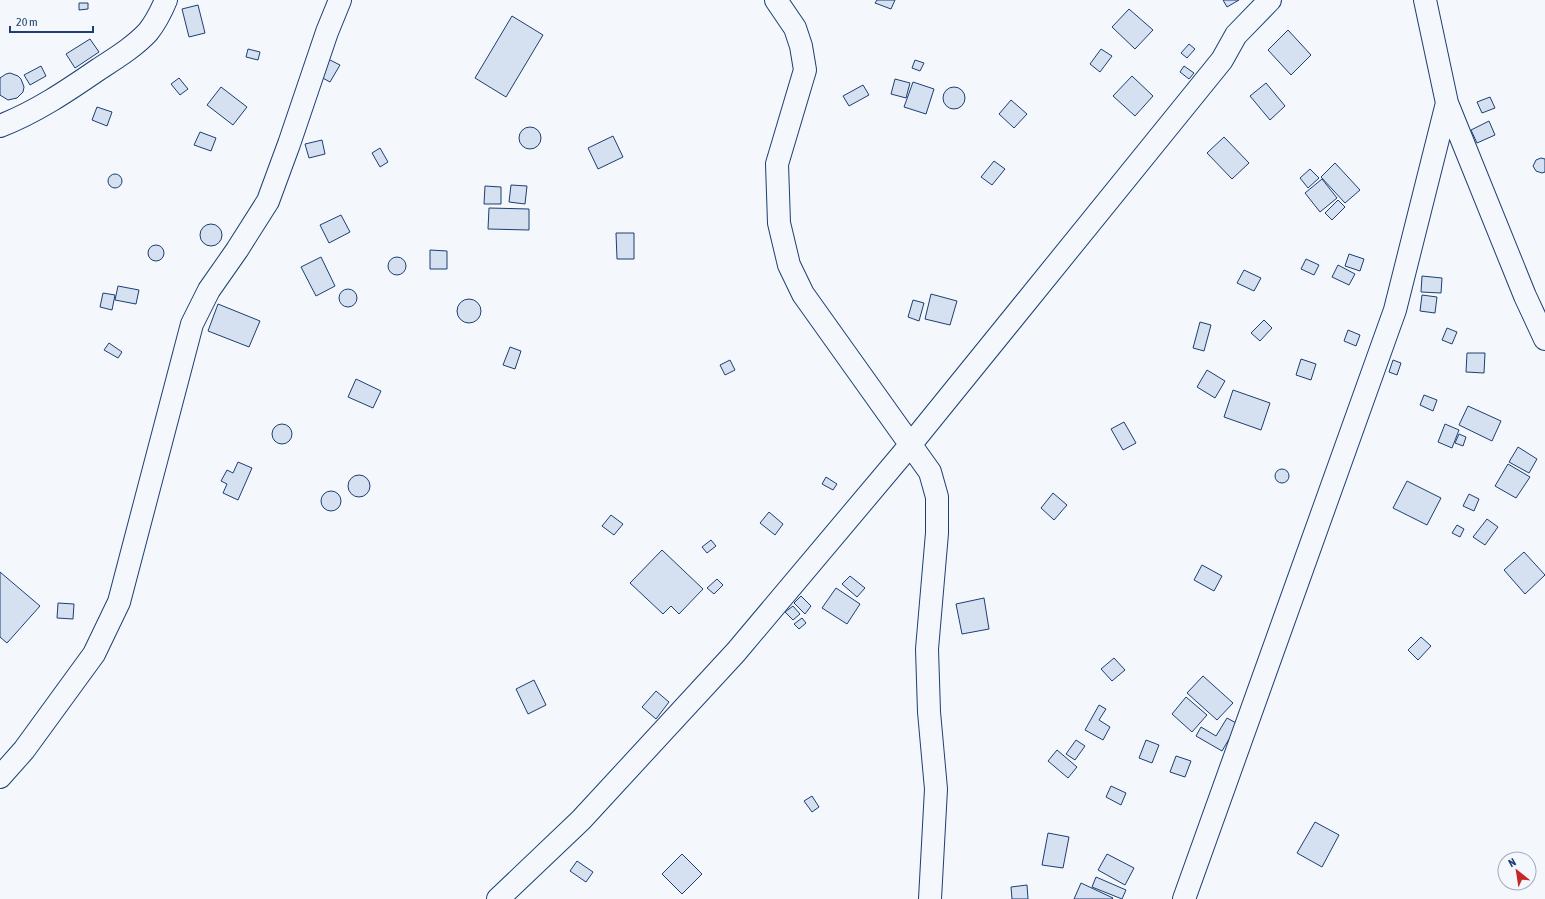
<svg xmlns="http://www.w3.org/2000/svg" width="1545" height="899" viewBox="0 0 1545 899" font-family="'Asap Condensed',sans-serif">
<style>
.building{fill:#d5e0f0;stroke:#1d3f73}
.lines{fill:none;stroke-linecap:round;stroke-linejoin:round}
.minor-casing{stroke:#1d3f73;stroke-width:24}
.minor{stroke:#f4f7fb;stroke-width:22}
</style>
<rect width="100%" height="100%" fill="#f4f7fb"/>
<path class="building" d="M877,0h18l-4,9 -16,-6z
M1223,0h16l-12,7z
M79,3h9v6l-9,1z
M198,5l7,28 -16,4 -7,-28z
M1129,9l24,21 -18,19 -23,-22z
M512,16l31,19 -37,62 -31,-19z
M1288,30l23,25 -20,20 -23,-25z
M90,39l9,13 -24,16 -9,-14z
M1189,44l6,5 -8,9 -6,-5z
M248,49l12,3 -2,8 -12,-3z
M1101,49l11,7 -12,16 -10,-8z
M328,59l12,6 -10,17 -11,-6z
M915,60l9,3 -4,8 -8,-3z
M41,66l5,10 -16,9 -6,-10z
M1184,66l10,7 -5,6 -9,-7z
M10,73l8,3 3,3 3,8 -1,5 -6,6 -9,2 -8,-5v-17l6,-4z
M1132,76l21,20 -18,20 -22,-20z
M179,78l9,11 -8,6 -9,-11z
M895,79l15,4 -4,15 -15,-4z
M913,82l21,7 -8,25 -22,-7z
M1266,83l19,23 -15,14 -20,-24z
M863,85l6,10 -20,11 -6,-10z
M221,87l26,20 -14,18 -26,-20z
M943 98a11 11 0 1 1 22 0a11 11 0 1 1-22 0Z
M1490,97l5,11 -13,5 -5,-11z
M1011,100l16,14 -13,14 -15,-14z
M97,107l15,5 -5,14 -15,-6z
M1489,121l6,14 -18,8 -6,-13z
M519 138a11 11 0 1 1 22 0a11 11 0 1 1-22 0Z
M200,132l16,6 -5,13 -17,-6z
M613,136l10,21 -25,12 -10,-21z
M1224,137l25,26 -17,16 -25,-26z
M322,140l3,14 -16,4 -4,-14z
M380,148l8,14 -8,5 -8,-14z
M1541,158l4,1v13l-3,1 -6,-2 -3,-5 3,-6z
M994,161l11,8 -13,16 -11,-8z
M1335,163l25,27 -15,13 -24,-26z
M1310,169l9,9 -11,10 -8,-10z
M108 181a7 7 0 1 1 14 0a7 7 0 1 1-14 0Z
M1322,179l15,19 -17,14 -15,-19z
M511,185l16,1 -2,18 -16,-2z
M485,186l16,1v17h-17z
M1338,200l7,7 -13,13 -7,-7z
M489,208l40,1v21l-41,-1z
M341,215l9,17 -21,11 -9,-18z
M200 235a11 11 0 1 1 22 0a11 11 0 1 1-22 0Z
M616,233h18v26h-17z
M148 253a8 8 0 1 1 16 0a8 8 0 1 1-16 0Z
M430,250l17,1v18h-17z
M1349,254l15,5 -4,12 -15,-5z
M321,257l14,29 -19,10 -15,-29z
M388 266a9 9 0 1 1 18 0a9 9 0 1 1-18 0Z
M1306,259l13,6 -5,10 -13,-6z
M1338,265l17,9 -6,11 -17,-8z
M1244,270l17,8 -7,13 -17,-8z
M1422,276l20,2 -1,15 -20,-1z
M118,286l21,4 -3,14 -21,-4z
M339 298a9 9 0 1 1 18 0a9 9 0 1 1-18 0Z
M103,293l12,2 -3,15 -12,-3z
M931,294l26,7 -7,24 -25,-6z
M1422,295l15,2 -2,16 -15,-2z
M457 311a12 12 0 1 1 24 0a12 12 0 1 1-24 0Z
M913,300l11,3 -5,18 -11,-4z
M218,304l42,17 -11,26 -41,-16z
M1264,320l8,8 -12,13 -9,-8z
M1200,322l11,3 -7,26 -11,-3z
M1447,328l10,4 -5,12 -10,-4z
M1348,330l12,5 -4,11 -12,-5z
M109,343l13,9 -4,6 -14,-8z
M510,347l11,4 -6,18 -12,-4z
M1467,353h18l-1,20 -18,-1z
M1301,359l15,5 -5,16 -15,-5z
M730,360l5,10 -10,5 -5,-10z
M1393,360l8,3 -4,12 -8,-3z
M1207,370l18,11 -10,17 -18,-11z
M356,379l25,12 -8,17 -25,-11z
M1233,390l37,13 -9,27 -37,-13z
M1424,395l13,5 -4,11 -13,-6z
M1468,406l33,15 -9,20 -33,-16z
M1124,422l12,21 -13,7 -12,-21z
M1445,424l14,6 -7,18 -14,-6z
M272 434a10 10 0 1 1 20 0a10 10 0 1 1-20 0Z
M1459,434l7,3 -3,9 -8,-3z
M1518,447l19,12 -8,14 -20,-11z
M238,462l14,6 -14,32 -15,-7 4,-9 -6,-3 6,-11 6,3z
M1508,464l22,13 -14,21 -21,-12z
M1275 476a7 7 0 1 1 14 0a7 7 0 1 1-14 0Z
M348 486a11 11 0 1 1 22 0a11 11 0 1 1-22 0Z
M826,477l11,7 -4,6 -11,-6z
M1407,481l34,17 -14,27 -34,-17z
M321 501a10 10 0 1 1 20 0a10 10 0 1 1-20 0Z
M1053,493l14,12 -13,15 -13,-12z
M1469,494l10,5 -5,12 -11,-5z
M769,512l14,12 -8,11 -15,-12z
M611,515l12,9 -9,11 -12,-9z
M1487,519l11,8 -13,18 -12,-8z
M1457,525l7,4 -4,8 -8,-4z
M711,540l5,6 -9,7 -5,-6z
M662,550l41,39 -24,25 -8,-8 -8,8 -33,-31z
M1524,552l21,23 -20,19 -21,-24z
M1202,565l20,11 -8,15 -20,-11z
M0,572l40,34 -33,37 -7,-6z
M850,576l15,12 -8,9 -15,-13z
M717,579l6,6 -9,9 -7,-6z
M836,588l24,16 -13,20 -25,-16z
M801,596l10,10 -6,8 -11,-11z
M984,598l5,31 -27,5 -6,-30z
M58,603l16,1 -1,15 -16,-1z
M793,606l7,8 -7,6 -8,-8z
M802,618l4,5 -7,6 -5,-5z
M1421,637l10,9 -13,14 -10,-10z
M1114,658l11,12 -13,11 -11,-12z
M1203,676l30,27 -16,17 -30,-27z
M534,680l12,25 -18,9 -12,-25z
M656,691l13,11 -13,17 -14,-12z
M1186,697l21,18 -15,17 -20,-18z
M1099,705l7,4 -7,11 11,7 -7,13 -18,-10z
M1227,718l11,6 -16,27 -26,-15 5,-9 15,9z
M1076,740l9,6 -10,14 -9,-6z
M1146,740l13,5 -7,18 -13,-5z
M1057,750l20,17 -9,11 -20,-17z
M1176,756l15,5 -6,16 -15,-5z
M1111,786l15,7 -5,12 -15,-8z
M812,796l7,11 -7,5 -8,-11z
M1315,822l24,13 -17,32 -25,-14z
M1048,833l21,4 -6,31 -21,-3z
M682,854l20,20 -20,20 -20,-20z
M1107,854l27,14 -9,17 -27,-15z
M577,861l16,11 -7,10 -16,-11z
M1096,877l30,13 -4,9 -30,-12z
M1081,883l32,15 -1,1h-38z
M1027,885l1,14h-16l-1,-12z"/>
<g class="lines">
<g class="minor-casing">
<path id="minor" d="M776,0l19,28 6,18 4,24 -28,94 2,59 10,42 14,29 127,178 7,25v36l-10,116 2,63 7,77 -6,110
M1447,103l78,193 20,43
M0,126c36,-14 67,-35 99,-57 17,-11 35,-22 49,-37 8,-10 13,-20 18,-32
M0,777l24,-27 70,-96 25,-52 73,-278 17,-34 28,-40 31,-49 21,-57 38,-112 13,-32
M498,899l83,-79 155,-168 175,-208 311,-384 14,-25 34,-35
M1184,899l211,-589 52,-207 -22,-103"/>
</g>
<use href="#minor" class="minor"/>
</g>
<g transform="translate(1517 871) rotate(330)"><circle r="19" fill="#f4f7fb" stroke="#9eadc5"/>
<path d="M0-3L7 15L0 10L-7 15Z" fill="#c62828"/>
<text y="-6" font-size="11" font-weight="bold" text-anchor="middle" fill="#1d3f73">N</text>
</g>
<path d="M10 26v6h83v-6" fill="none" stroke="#1d3f73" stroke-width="2"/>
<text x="16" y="26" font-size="12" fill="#1d3f73" stroke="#f4f7fb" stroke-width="3" paint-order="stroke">20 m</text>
</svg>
